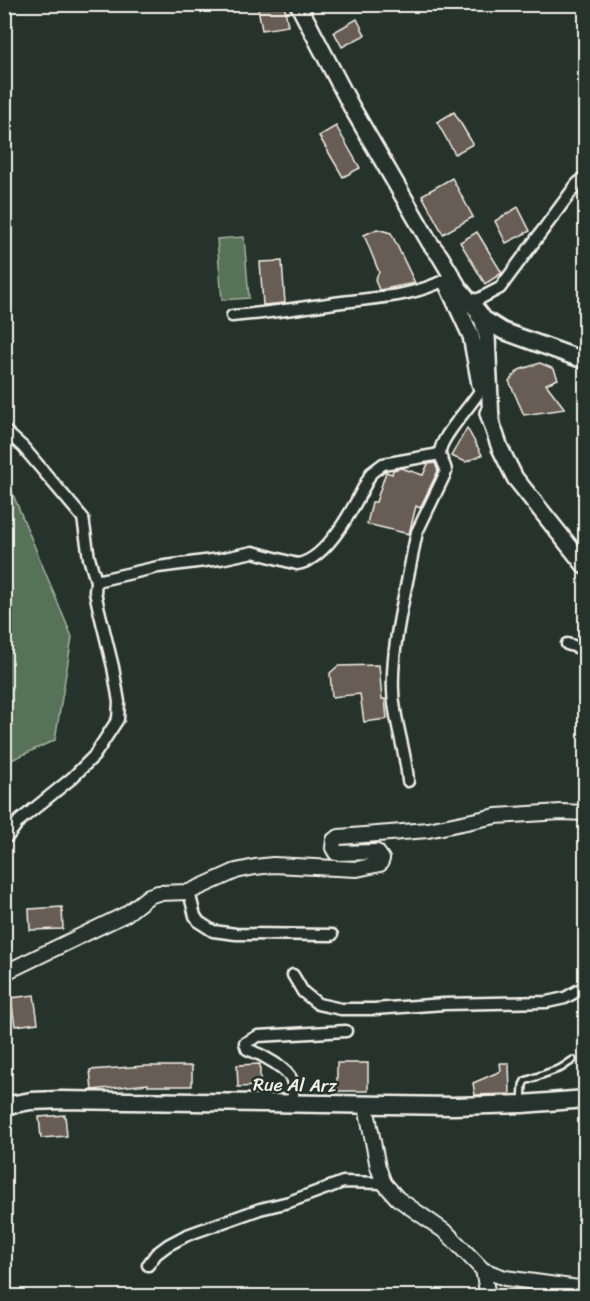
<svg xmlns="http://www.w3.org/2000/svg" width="590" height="1301" viewBox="0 0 590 1301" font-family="Sriracha,sans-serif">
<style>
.green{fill:#577258;stroke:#a6b2a0;stroke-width:1.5}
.building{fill:#685d54;stroke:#f4f1e8;stroke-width:1.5}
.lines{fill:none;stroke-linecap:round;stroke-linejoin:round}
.service-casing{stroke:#f4f1e8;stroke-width:10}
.minor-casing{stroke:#f4f1e8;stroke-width:15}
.tertiary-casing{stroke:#f4f1e8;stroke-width:18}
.secondary-casing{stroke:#f4f1e8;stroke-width:20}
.primary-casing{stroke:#f4f1e8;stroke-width:21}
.service{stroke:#26332d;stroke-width:5}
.minor{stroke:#26332d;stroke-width:10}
.tertiary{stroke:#26332d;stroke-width:14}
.secondary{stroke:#26332d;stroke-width:15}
.primary{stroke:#26332d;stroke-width:16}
.labels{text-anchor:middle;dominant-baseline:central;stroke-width:5;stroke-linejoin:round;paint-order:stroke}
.street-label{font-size:18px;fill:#f4f1e8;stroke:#26332d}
</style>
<rect width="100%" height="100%" fill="#26332d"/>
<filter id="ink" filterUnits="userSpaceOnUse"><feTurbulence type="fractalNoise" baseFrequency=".0167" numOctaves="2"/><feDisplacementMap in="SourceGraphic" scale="12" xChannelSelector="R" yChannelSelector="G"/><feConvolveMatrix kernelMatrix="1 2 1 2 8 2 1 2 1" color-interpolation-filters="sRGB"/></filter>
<g filter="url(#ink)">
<path class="green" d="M244,237l5,61 -27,2 -5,-61z
M5,475l67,162 -17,103 -50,23z"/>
<path class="building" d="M281,4h3l4,22 -26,4 -4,-22z
M357,19l8,16 -23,12 -8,-15z
M454,112l19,32 -18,10 -18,-32z
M336,126l24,42 -17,9 -24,-41z
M452,178l21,39 -30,17 -21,-39z
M518,207l12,24 -24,12 -11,-22z
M377,229l14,4 24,50 -36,7 -4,-10 4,-8 -15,-37z
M477,232l25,41 -17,11 -25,-42z
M282,261l3,42 -22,2 -3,-43z
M540,363l14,6 4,10 -12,5 19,25 -41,6 -15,-34 10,-11z
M467,428l15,27 -16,7 -15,-6z
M435,463l3,8 -18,37 -4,-2 -7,28 -42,-10 5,-22h4l10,-30 6,2 1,-4 8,-2 22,7 5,-11z
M379,665l3,34h3l2,20 -23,3 -4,-28 -28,3 -2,-24 8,-7z
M62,907l1,22 -33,1 -1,-21z
M34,995l4,28 -23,3 -4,-28z
M337,1063h31v28h-31z
M500,1063h9l1,31 -35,1 -2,-12 28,-12z
M260,1064v22l-22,1 -1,-22z
M145,1066h47v20h-44v-2l-56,6 -2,-20z
M65,1115l2,21 -26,2 -2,-21z"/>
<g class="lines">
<g class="service-casing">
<path id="service" d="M522,1103l1,-18 2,-4 36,-13 12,-8"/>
</g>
<g class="minor-casing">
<path id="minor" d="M468,300l11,-1 21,-11 77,-104 9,-8
M232,316c38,-3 73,-9 110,-14 38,-5 68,-5 103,-22
M4,430l19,17 60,71 6,40 7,23 -1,11 3,14 15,61 6,35 -1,17 -24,37 -22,22 -53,43 -11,15
M96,581l62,-14 62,-8 33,-7 44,12c32,-4 61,-65 74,-91l12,-9 57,-10
M567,644l19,6
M408,781c-2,-30 -14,-59 -15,-90 -2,-46 13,-100 21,-145l3,-14 29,-60c0,-7 -5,-11 -6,-18 -2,-15 33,-50 41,-65
M189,892l6,24 4,6 14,9 23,3 96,1
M293,975l10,17 15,12 23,5h33l70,-5 103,-2 18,-4 21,-12
M291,1104c1,-6 4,-14 2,-20 -2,-15 -33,-30 -46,-35l-2,-6 13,-7 88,-5
M148,1265l8,-11 12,-9 19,-10 73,-26 29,-7 54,-20 41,1"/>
</g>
<g class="tertiary-casing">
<path id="tertiary" d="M4,973l122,-59 23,-18 9,-3 31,-1 47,-21 19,-4 18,-2 84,4 23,-5 2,-5 -5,-7 -41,1 -3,-5 1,-8 5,-3 89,-7 68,-14 65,-4 25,1
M366,1106l12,61 6,16 13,15 50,35 36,37 22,8 81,11
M483,1270l5,26"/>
</g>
<g class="secondary-casing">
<path id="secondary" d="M298,4l53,102 79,137 10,13 19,32 22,27 6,21 4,85
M446,282l25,54 9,48
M479,316l24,15 83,30
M488,413l12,35 15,30 71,89"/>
</g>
<g class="primary-casing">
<path id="primary" d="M4,1106l27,-5 29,-1 393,6 69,-2 64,-5"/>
</g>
<use href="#service" class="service"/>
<use href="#minor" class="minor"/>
<use href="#tertiary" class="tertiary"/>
<use href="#secondary" class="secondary"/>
<use href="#primary" class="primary"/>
</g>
</g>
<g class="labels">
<g class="street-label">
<text transform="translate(295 1085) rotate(1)">Rue Al Arz</text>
</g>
</g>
<rect width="590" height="1301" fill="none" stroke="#26332d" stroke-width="24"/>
<rect x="12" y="12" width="566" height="1277" fill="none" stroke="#f4f1e8" stroke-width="2" filter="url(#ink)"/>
</svg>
